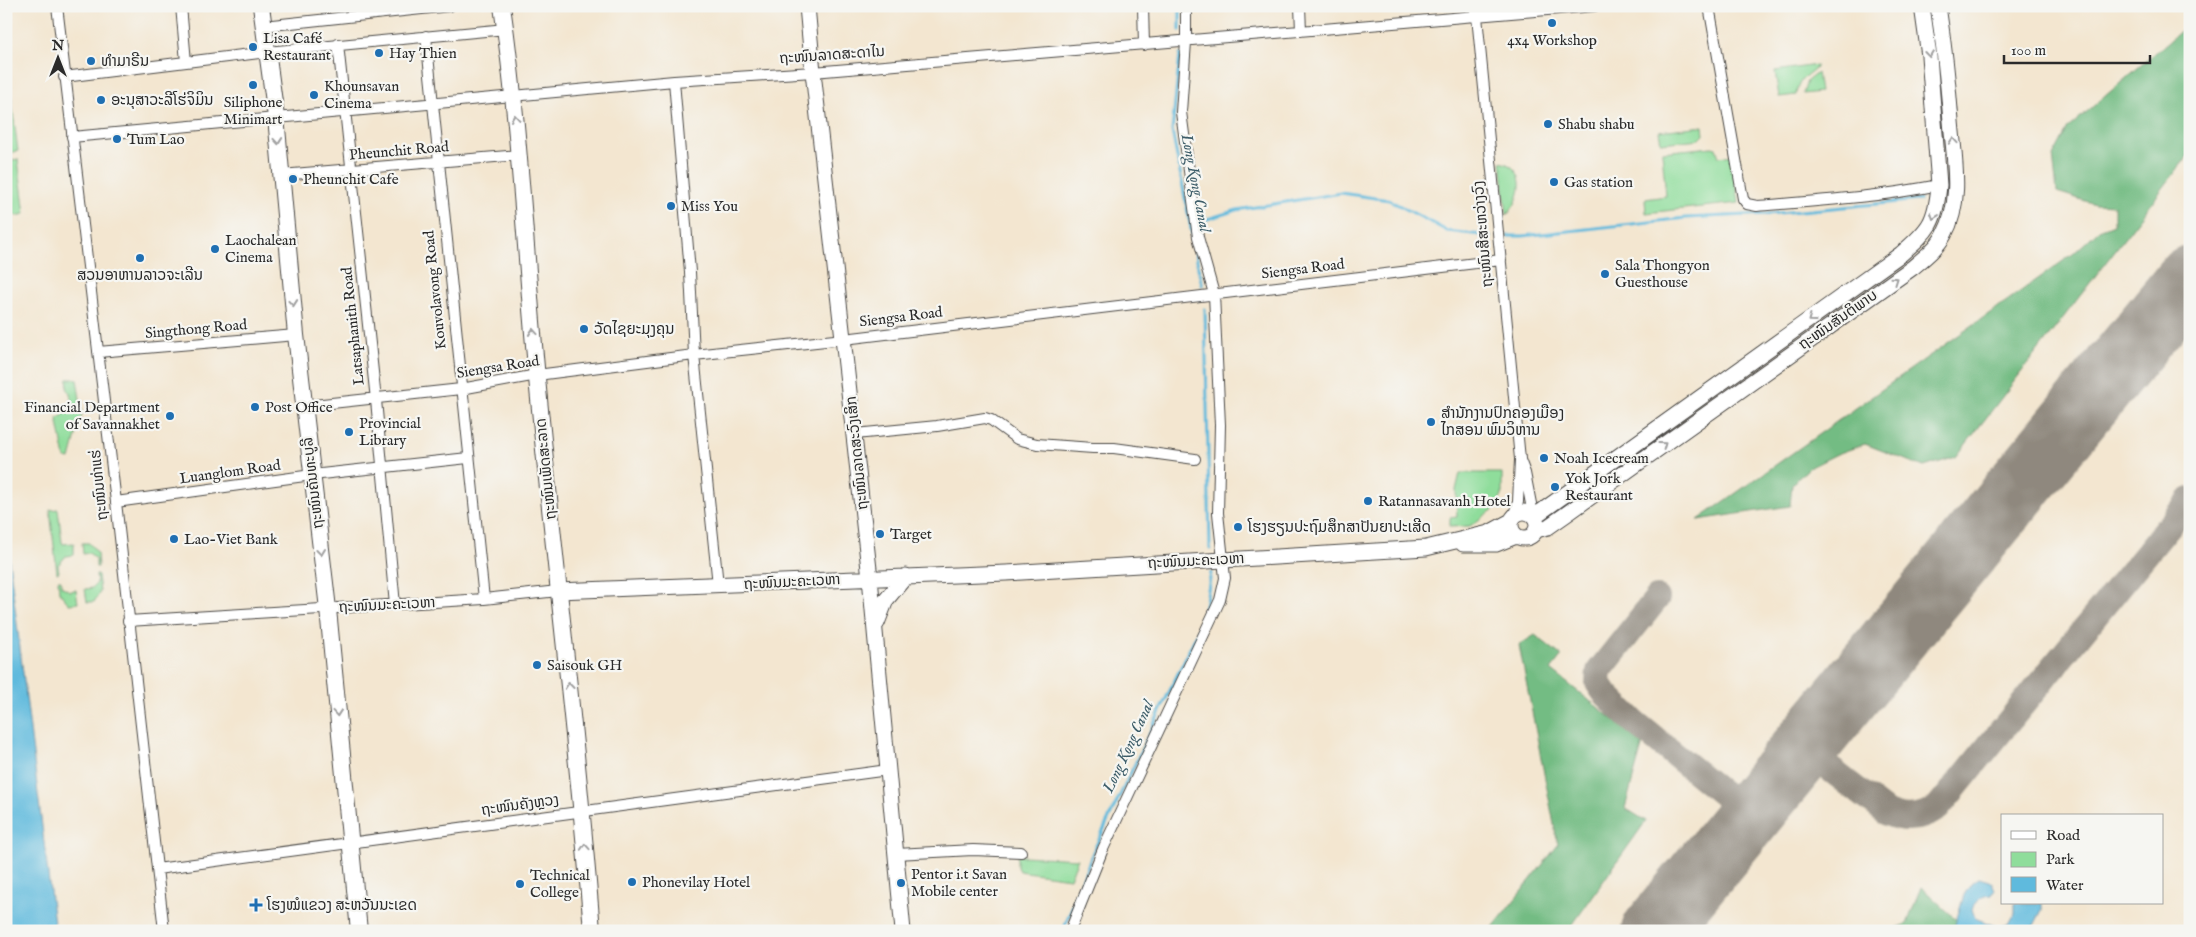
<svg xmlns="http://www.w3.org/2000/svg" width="2196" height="937" viewBox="0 0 2196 937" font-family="'IM FELL English','Noto Sans Lao',serif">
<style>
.green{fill:#8fdd9b;stroke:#5d8463}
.forest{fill:#73bc83;stroke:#4f7457}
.water{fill:#5fbadd;stroke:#457284}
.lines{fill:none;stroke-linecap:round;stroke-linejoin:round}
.stream{stroke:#5fbadd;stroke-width:3}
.taxiway{stroke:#8f887e;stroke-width:26}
.runway{stroke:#8f887e;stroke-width:66}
.street-casing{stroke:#494744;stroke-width:12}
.secondary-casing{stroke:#494744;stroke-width:17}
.primary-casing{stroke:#494744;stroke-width:18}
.street{stroke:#fff;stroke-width:10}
.secondary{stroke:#fff;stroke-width:15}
.primary{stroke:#fff;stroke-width:16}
.oneway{stroke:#a0a0a0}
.poi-dot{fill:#1f6fb2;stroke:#f6f6f2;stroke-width:2}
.labels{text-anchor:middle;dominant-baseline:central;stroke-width:4.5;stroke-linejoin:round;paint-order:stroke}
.poi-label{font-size:15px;fill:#2b2b2b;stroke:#f6f6f2;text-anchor:start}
.street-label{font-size:15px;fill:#2b2b2b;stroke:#f6f6f2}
.water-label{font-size:16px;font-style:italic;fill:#3d5d69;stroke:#f6f6f2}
</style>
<rect width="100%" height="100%" fill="#f6f6f2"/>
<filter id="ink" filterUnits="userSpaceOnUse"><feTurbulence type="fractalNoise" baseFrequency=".02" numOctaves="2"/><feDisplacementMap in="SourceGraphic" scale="10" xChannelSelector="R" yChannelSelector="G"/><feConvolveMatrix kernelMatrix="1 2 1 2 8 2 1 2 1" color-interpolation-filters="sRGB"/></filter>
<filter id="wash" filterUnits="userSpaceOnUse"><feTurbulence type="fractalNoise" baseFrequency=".0096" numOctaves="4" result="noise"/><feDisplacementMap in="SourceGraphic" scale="20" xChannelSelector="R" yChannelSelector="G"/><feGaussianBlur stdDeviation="1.12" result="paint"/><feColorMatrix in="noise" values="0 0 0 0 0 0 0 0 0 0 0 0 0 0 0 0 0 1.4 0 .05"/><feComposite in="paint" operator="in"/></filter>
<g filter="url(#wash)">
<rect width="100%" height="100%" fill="#f3e6d0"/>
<path class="green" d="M1816,65v3c-10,7 -19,14 -20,27l-17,2 -4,-26z
M1817,73l3,19 -17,2 4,-13z
M11,96l7,55 -9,2 -3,-1v-55z
M1703,126l1,9 -4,4 -39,4 -2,-12z
M1712,147l4,1 3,9 13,-2 7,48 -93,10 -1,-14 21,-3 -4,-44z
M18,159l7,55 -9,2 -3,-2 -6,-53z
M1501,162c28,7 21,37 6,53z
M68,379h9l5,34 -12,46 -5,-1 -8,-40c14,-4 18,-19 10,-30z
M1460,473h42v23l-8,13 -24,17 -20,1v-9l7,-1 -1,-27z
M58,509l4,33 1,2 11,-1v12l-8,1 -8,9 1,7 -2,1 -7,-63z
M82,543h7l8,9 1,15h-2v-8l-7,-6 -6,1z
M96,575h2l2,17 -6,10h-7l-2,-13 7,-1 5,-5z
M58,580h3v6l9,5 6,-1 2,13 -9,1 -10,-12z
M1017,856h6l55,3 -8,19 -51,-7 -2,-4z"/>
<path class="forest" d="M2190,23v130l-234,304 -32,10 -59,-23 -28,10 -28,14 -17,16 -2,22 -92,14 375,-266 26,-24 15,-6v-19l-19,-1 -38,-12 -4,-36 15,-28z
M1535,635l27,21 -11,14 92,73 -18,65 21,13 -78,110h-78l68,-86 -39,-200z
M1921,887l36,33 -4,11h-64l18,-7z"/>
<path class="water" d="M6,535l49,396h-49z
M1979,878l13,4 3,8 -3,5c-9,0 -15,6 -20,14l3,9 23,9 11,-3 6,-11v-10h27v7l-11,21h-78l11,-36 7,-11z"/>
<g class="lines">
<path class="stream" d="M1180,6v24
M1180,55l-8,76 30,154
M1204,220l33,-10 104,-17 48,7 58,31 43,5
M1508,236h15l163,-18 82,-4 152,-14
M1205,309l5,240
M1063,931l30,-79 109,-229 9,-50"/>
<path class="taxiway" d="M1657,598l-58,73 -1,12 6,9 29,29 116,94
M1804,749l83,64c18,8 35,6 51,-5l252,-308"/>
<path class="runway" d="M1654,931l536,-653"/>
</g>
</g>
<g filter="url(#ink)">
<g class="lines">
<g class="street-casing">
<path id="street" d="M57,6l59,496 48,429
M181,6l5,56
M1143,6l1,39
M1300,6l1,25
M1476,6l44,453 -2,43 -5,15
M1709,6l34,193 4,5 10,2c61,-5 122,-9 182,-21
M263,26l187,-20
M426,36l58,563
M338,44l38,356 19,205
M64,77l203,-25 239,-23
M674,81l16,191 4,83 24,230
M72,137l602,-56 139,-9 782,-66
M281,175l238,-20
M98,352l198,-17
M304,406l157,-17 76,-14 157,-20 150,-16 657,-79
M855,434l82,-8 48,-8 6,2 26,19 20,5 56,4h21l81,11
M1520,460l5,13 8,41
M116,502l196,-27 156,-17
M128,621l356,-22 74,-8
M896,854l77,-4 48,2
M157,869l731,-99
M1070,931l33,-82 117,-249 5,-22 -7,-65 2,-88 -6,-131 -16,-57 -17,-125 5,-70v-36"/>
</g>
<g class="secondary-casing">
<path id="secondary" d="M807,6l6,66 57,506 33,353
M1511 525a13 13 0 1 1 26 0a13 13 0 1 1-26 0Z
M1535,516l366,-262c28,-24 35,-32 38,-69l-10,-129 -7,-50
M1536,530l12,-3 20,-14 344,-245c12,-10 25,-20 32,-33 19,-34 10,-77 7,-114 -3,-38 -7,-76 -13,-115
M1463,544h33l20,-8
M558,591l448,-18 420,-25 63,-15 22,-12
M877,623l9,-23 20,-24"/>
</g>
<g class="primary-casing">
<path id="primary" d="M261,6l15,111 20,218 32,274 31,322
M502,6c18,123 23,248 35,372 17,184 41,368 55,553"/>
</g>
<use href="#street" class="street"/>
<use href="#secondary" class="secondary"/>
<use href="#primary" class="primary"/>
</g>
<defs><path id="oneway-chevron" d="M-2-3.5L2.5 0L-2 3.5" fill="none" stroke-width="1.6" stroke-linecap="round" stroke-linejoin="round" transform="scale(1.25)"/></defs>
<g class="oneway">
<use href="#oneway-chevron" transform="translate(1929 54) rotate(83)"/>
<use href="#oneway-chevron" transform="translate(515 118) rotate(-96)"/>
<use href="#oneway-chevron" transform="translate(278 141) rotate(85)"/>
<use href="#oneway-chevron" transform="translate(1953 141) rotate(-94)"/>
<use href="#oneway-chevron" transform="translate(1934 216) rotate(109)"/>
<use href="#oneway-chevron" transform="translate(1895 280) rotate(-35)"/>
<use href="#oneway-chevron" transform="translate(293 303) rotate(85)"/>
<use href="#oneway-chevron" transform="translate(1811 319) rotate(144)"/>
<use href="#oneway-chevron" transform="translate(533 332) rotate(-95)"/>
<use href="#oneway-chevron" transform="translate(1663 445) rotate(-36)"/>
<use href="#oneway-chevron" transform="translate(321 552) rotate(83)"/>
<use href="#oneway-chevron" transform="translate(569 686) rotate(-96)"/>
<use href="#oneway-chevron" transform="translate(337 713) rotate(85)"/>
<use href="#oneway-chevron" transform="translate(585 847) rotate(-94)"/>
</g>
</g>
<g class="poi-dot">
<circle cx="1552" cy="23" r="5"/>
<circle cx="253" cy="47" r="5"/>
<circle cx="379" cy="53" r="5"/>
<circle cx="91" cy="61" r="5"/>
<circle cx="253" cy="85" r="5"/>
<circle cx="314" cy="95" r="5"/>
<circle cx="101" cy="100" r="5"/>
<circle cx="1548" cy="124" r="5"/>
<circle cx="117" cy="139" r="5"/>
<circle cx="293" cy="179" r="5"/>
<circle cx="1554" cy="182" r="5"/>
<circle cx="671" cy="206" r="5"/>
<circle cx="215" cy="249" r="5"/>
<circle cx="140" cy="258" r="5"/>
<circle cx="1605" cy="274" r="5"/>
<circle cx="584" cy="329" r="5"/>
<circle cx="255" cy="407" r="5"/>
<circle cx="170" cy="416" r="5"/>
<circle cx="1431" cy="422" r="5"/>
<circle cx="349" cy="432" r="5"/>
<circle cx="1544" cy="458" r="5"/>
<circle cx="1555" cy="487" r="5"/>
<circle cx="1368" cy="501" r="5"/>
<circle cx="1238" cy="527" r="5"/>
<circle cx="880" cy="534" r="5"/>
<circle cx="174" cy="539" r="5"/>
<circle cx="537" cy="665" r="5"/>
<circle cx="632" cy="882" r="5"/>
<circle cx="901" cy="883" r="5"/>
<circle cx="520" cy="884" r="5"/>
<path d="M253.5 897.5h5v5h5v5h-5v5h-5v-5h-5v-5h5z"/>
</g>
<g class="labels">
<g class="poi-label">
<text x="263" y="38">Lisa Café<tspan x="263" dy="17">Restaurant</tspan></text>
<text x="1552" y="40" text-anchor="middle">4x4 Workshop</text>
<text x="389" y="53">Hay Thien</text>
<text x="101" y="61">ທຳມາຣີນ</text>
<text x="324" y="86">Khounsavan<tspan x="324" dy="17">Cinema</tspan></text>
<text x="111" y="100">ອະນຸສາວະລີໂຮ່ຈິມິນ</text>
<text x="253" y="102" text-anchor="middle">Siliphone<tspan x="253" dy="17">Minimart</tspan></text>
<text x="1558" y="124">Shabu shabu</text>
<text x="127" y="139">Tum Lao</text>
<text x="303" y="179">Pheunchit Cafe</text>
<text x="1564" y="182">Gas station</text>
<text x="681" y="206">Miss You</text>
<text x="225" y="240">Laochalean<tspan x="225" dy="17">Cinema</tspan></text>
<text x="1615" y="265">Sala Thongyon<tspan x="1615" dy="17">Guesthouse</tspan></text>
<text x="140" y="275" text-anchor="middle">ສວນອາຫານລາວຈະເລີນ</text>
<text x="594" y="329">ວັດໄຊຍະມຸງຄຸນ</text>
<text x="160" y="407" text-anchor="end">Financial Department<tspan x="160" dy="17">of Savannakhet</tspan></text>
<text x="265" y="407">Post Office</text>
<text x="1441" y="413">ສຳນັກງານປົກຄອງເມືອງ<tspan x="1441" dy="17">ໄກສອນ ພົມວິຫານ</tspan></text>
<text x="359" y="423">Provincial<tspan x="359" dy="17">Library</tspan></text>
<text x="1554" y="458">Noah Icecream</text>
<text x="1565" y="478">Yok Jork<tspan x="1565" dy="17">Restaurant</tspan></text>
<text x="1378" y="501">Ratannasavanh Hotel</text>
<text x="1248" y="527">ໂຮງຮຽນປະຖົມສຶກສາປັນຍາປະເສີດ</text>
<text x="890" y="534">Target</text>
<text x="184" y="539">Lao-Viet Bank</text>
<text x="547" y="665">Saisouk GH</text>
<text x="911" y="874">Pentor i.t Savan<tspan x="911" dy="17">Mobile center</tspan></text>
<text x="530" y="875">Technical<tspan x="530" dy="17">College</tspan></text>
<text x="642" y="882">Phonevilay Hotel</text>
<text x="267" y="905">ໂຮງໝໍແຂວງ ສະຫວັນນະເຂດ</text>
</g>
<g class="street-label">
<text transform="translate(832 55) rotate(-4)">ຖະໜົນລາດສະດາໄນ</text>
<text transform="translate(399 151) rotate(-5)">Pheunchit Road</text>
<text transform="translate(1483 234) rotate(-95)">ຖະໜົນສີສະຫວ່າງວົງ</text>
<text transform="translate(1303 269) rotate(-7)">Siengsa Road</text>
<text transform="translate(435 290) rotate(-96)">Kouvolavong Road</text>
<text transform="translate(901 317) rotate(-7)">Siengsa Road</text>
<text transform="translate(1838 320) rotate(-35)">ຖະໜົນສັນຕິພາບ</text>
<text transform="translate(353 326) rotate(-96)">Latsaphanith Road</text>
<text transform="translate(196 329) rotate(-5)">Singthong Road</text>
<text transform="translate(498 367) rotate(-9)">Siengsa Road</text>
<text transform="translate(857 453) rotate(-96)">ຖະໜົນລາດສະວົງເສິກ</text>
<text transform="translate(546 469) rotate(-96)">ຖະໜົນເພັດສະລາດ</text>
<text transform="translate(230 472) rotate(-8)">Luanglom Road</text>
<text transform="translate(313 483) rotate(-97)">ຖະໜົນຄັນທະບູລີ</text>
<text transform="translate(99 485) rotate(-96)">ຖະໜົນທ່າແຮ່</text>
<text transform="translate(1196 561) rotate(-3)">ຖະໜົນມະຄະເວຫາ</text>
<text transform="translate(792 582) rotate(-3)">ຖະໜົນມະຄະເວຫາ</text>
<text transform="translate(387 605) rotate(-3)">ຖະໜົນມະຄະເວຫາ</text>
<text transform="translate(520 805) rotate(-8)">ຖະໜົນຄັງຫຼວງ</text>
</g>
<g class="water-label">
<text transform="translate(1195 183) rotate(79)">Long Kong Canal</text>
<text transform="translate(1129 747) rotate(-65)">Long Kong Canal</text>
</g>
</g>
<rect width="2196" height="937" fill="none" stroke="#f6f6f2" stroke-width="25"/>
<rect x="2001" y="814" width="162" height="90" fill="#f6f6f2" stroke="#a5a5a2"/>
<rect x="2011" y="831" width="25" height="8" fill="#ffffff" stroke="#a5a5a2"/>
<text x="2046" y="840" font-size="15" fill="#2b2b2b">Road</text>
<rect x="2011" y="852" width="25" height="15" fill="#8fdd9b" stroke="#a5a5a2"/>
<text x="2046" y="864" font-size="15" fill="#2b2b2b">Park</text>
<rect x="2011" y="877" width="25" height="15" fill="#5fbadd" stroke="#a5a5a2"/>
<text x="2046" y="890" font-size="15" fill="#2b2b2b">Water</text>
<g transform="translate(58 58)" stroke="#f6f6f2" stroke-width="4" paint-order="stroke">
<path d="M0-4L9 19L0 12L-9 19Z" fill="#2b2b2b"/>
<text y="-8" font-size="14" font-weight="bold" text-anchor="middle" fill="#2b2b2b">N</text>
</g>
<path d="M2004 55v8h146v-8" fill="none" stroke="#2b2b2b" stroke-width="2.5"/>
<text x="2011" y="55" font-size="15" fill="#2b2b2b" stroke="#f6f6f2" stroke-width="4" paint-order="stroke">100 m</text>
</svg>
